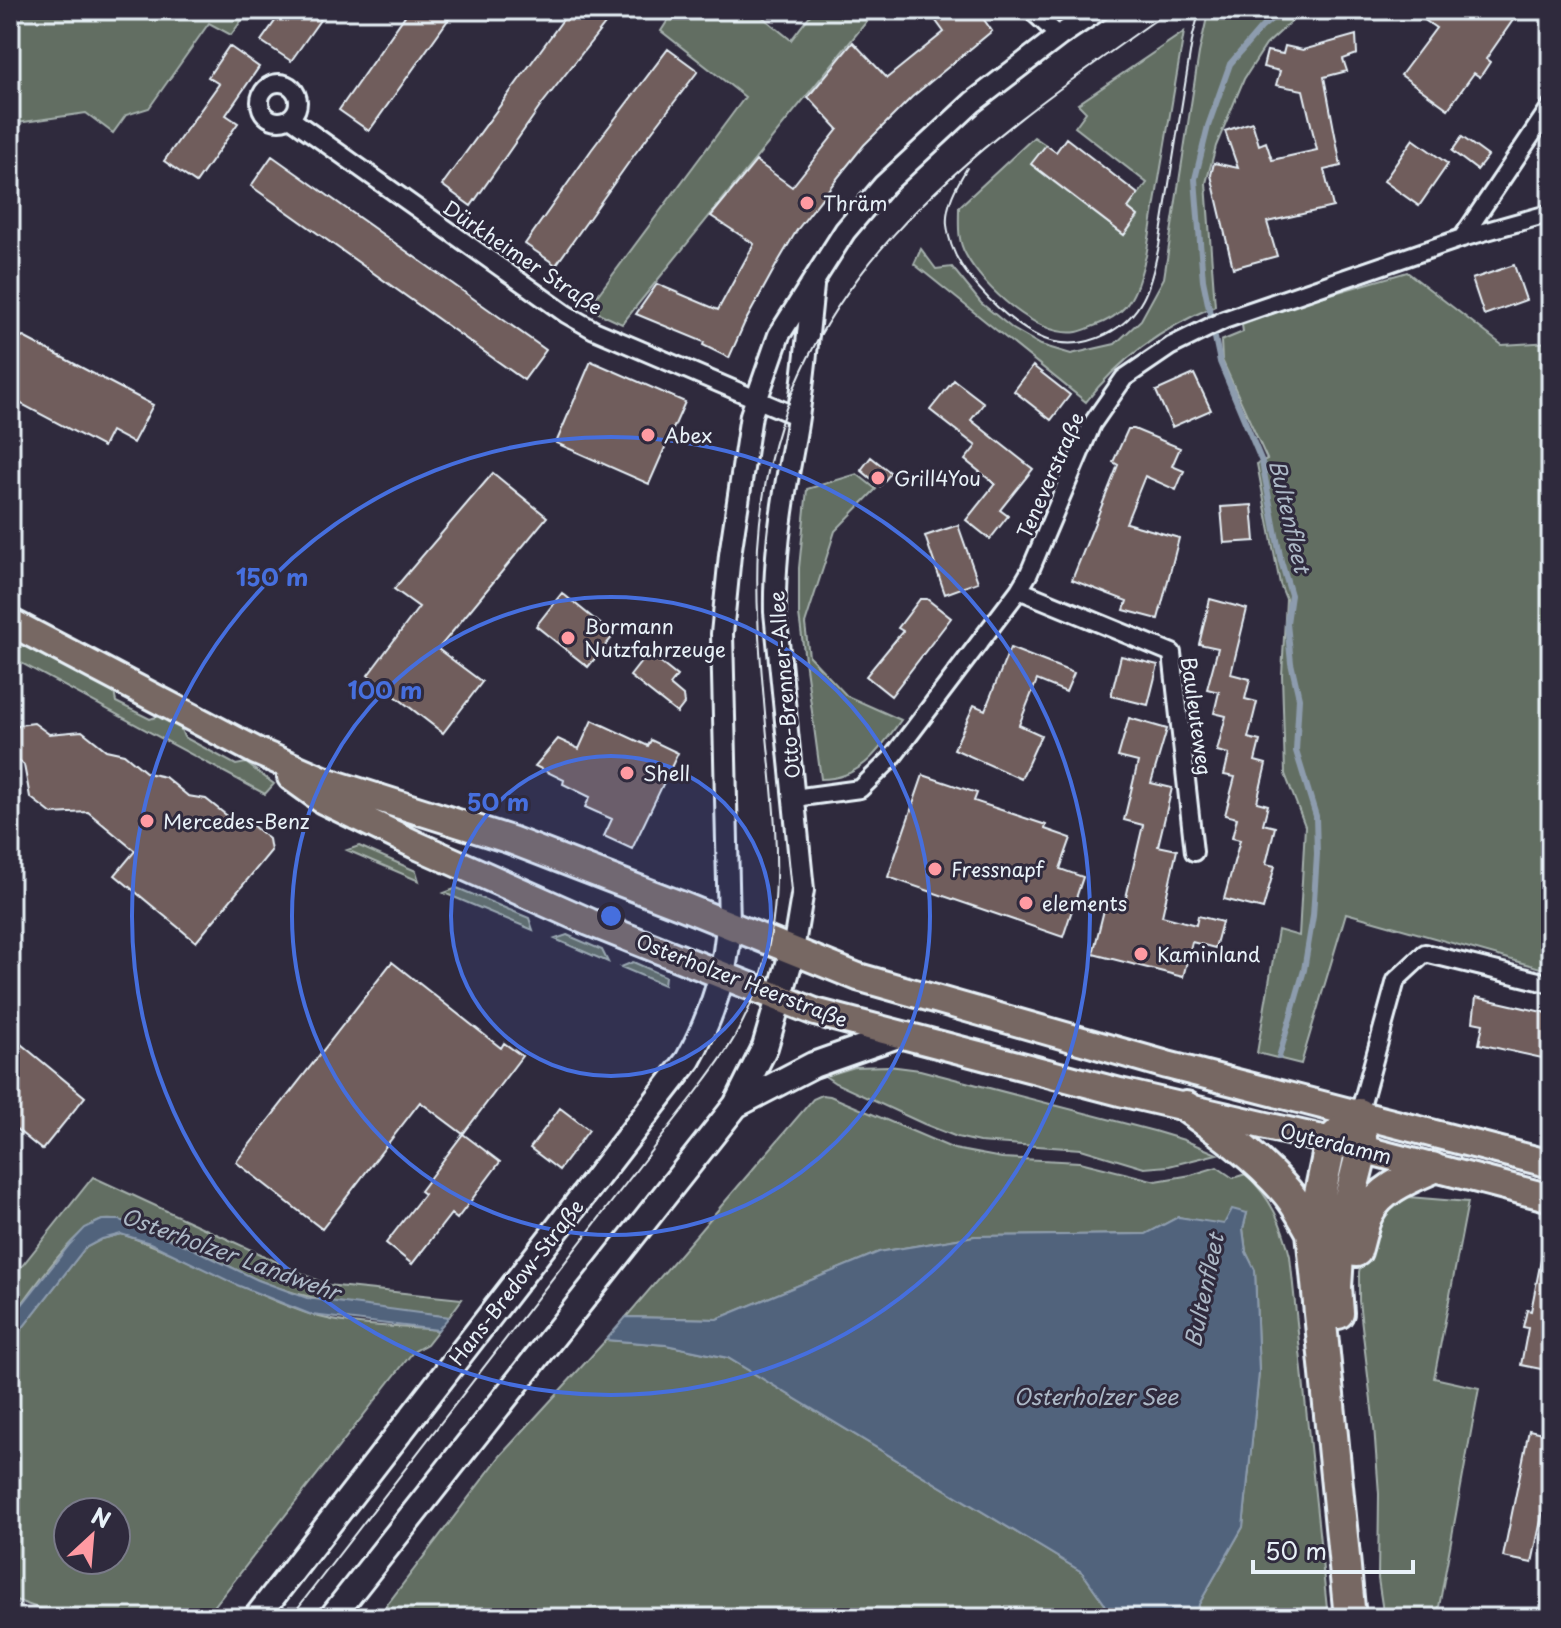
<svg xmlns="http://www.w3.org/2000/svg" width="1561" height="1628" viewBox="0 0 1561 1628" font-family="'Playpen Sans',sans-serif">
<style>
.green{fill:#626e62;stroke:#a5b0ad;stroke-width:2;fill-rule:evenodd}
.water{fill:#51637c;stroke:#8d9cae;stroke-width:2}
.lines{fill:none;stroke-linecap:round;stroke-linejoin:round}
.stream{stroke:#8d9cae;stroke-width:6}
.building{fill:#6f5d5c;stroke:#e8f1f8;stroke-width:2}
.minor-casing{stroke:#e8f1f8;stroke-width:22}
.tertiary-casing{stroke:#e8f1f8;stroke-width:26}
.secondary-casing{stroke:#e8f1f8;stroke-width:30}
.primary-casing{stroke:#e8f1f8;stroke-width:32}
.motorway-casing{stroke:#e8f1f8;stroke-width:36}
.minor{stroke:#2f2a3d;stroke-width:16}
.tertiary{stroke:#2f2a3d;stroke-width:20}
.secondary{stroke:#2f2a3d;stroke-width:24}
.primary{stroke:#776864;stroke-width:26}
.motorway{stroke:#776864;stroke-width:30}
.tram{stroke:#e8f1f8;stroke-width:2}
.ring{fill:none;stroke:#466fde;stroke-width:4}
.poi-dot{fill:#ff9aa2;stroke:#2f2a3d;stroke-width:3}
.labels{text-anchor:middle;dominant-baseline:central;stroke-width:6;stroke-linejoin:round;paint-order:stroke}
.poi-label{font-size:20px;fill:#e8f1f8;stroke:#2f2a3d;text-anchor:start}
.street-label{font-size:20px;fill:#e8f1f8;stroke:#2f2a3d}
.water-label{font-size:22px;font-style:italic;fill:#acb8c6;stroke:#2f2a3d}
.centre{fill:#466fde;stroke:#2f2a3d;stroke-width:4}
.ring-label{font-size:24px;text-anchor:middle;font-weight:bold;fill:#466fde;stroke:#2f2a3d;stroke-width:6;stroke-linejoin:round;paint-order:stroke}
</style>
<rect width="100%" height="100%" fill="#2f2a3d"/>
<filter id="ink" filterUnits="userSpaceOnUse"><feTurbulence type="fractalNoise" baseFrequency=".0125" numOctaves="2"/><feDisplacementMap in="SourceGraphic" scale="16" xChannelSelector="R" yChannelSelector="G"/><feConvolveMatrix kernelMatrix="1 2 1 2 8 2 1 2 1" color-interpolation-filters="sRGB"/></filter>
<g filter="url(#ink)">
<path class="green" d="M10,10h239l-18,25 -22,-12 -60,85 -23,7 -13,18 -27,-20 -76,11z
M656,10h98l37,30 23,-30h62l-254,314 -34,-16 157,-211 -84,-66 7,-11z
M1213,10h91l-38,35 -22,34 -28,67 -10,37 9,123c-50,21 -96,53 -129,96l-172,-138 7,-15 15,20 16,-2 29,36 32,26 28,16 30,9 44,-10 26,-24 23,-42 35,-225 9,-40z
M1184,32l-38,224c-5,16 -9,37 -21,51 -8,9 -20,15 -31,19 -5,2 -11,5 -17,6 -39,6 -94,-45 -111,-77 -9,-15 -7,-31 -7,-48l75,-70 12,8 -14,20 92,70 14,-18 -10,-9 19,-25 -72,-56 11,-15 -8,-8z
M1407,272l95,73 49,-3v629l-205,-58 -45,151 -44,-11 21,-123 21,6 6,-110 -20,-52 -3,-99 4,-76 -6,-15 -23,-120 10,-5 -45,-99 -1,-19 22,-9 -1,-7 65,-24z
M857,474l19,15 -41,42 -30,93 4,32 38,40 54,24c-22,30 -40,59 -80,59l-22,-164v-47l8,-79z
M10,638l104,54 2,10 34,17 9,-3 21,11 4,10 52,28 10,-2 28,21 -9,10 -255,-137z
M359,846l57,25 3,10 -72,-31z
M457,888l72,30 4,12 -89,-37z
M567,935l35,15 6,12 -53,-23z
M633,962l32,14 -1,9 -43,-18z
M889,1066l31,4 234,61 30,9 33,14 -48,12 -25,2 -63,-19 -102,-7 -22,-5 -33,-13 -89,-41 -10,-7 30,-9z
M822,1095l8,1 124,53 48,9 78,4 76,19 35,-6 26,-8 16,11 13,-4c25,24 36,49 44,82l38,362h-131l2,-14 44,-77 16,-154 -4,-102 -9,-19 -3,-24 4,-15 -18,6 -5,6 -46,-8 -31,17 -172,2 -96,16 -162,67 -91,-2 187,-218z
M93,1177l234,108 135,14 -13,18c-64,-8 -130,-11 -191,-37 -33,-14 -127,-69 -158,-59 -28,9 -71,74 -90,99v-39z
M1396,1196l72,6 -34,176 45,10 -42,230h-53l-6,-39 1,-85 -5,-68 -15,-125v-29l6,-28z
M121,1234c65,21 123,58 188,80 40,13 88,12 129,16l-11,14 -14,8 -208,266h-140l-55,-20v-254l75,-96 17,-9zM68,1512h48v48h-48z
M606,1340l60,5 62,13 354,214 29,41v5h-734l124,-163z"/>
<path class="water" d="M1232,1209l15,4 -4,16 3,23 9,18 4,103 -16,154 -44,77 -2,14h-86v-5l-29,-41 -354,-214 -62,-13 -60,-5 20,-23 91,2 162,-67 96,-16 171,-2 32,-17 46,7z
M102,1220h18l65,25 73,35 49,18 142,19 -11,13 -126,-15 -75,-30 -87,-42 -29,-9 -19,5 -17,9 -75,96v-24l60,-76 15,-16z"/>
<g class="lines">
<path class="stream" d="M1279,1057l25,-87 9,-54 4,-62 -1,-38 -20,-65 3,-53 -8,-35 -4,-40 4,-28 -10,-34 -19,-99 -42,-100 -17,-82 -8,-101 13,-53 22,-62 31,-36 21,-18"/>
</g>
<path class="building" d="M283,10h44l-36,51 -30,-20z
M409,10h46l-86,121 -30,-21z
M570,10h46l-74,94 -71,102 -29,-21z
M928,10h49l15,21 -80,66 -48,48 -21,26 -46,59 -19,32 -34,62 -15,34 -26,-13 1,-3 -68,-28 21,-30 61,26 36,-66 -43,-28 45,-55 36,26 46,-58 -30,-32 45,-55 34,36 57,-46z
M1410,10h110l-34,49 4,3 -10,15 -6,-4 -26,36 -47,-34 35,-47z
M1356,35l1,19 -14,5 4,12 -23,6 17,89 -17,4 9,37 -66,15 10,34 -44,12 -22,-93 3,-12 24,5 -13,-37 27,-9 7,23 7,-3 6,18 45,-10 -14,-60 -27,-5 4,-14 -17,-4 4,-16 16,3 2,-8 18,4z
M229,46l30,21 -33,48 12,8 -42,60 -32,-22 55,-77 -11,-7z
M668,49l30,22 -64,84 -78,110 -31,-21 67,-95z
M1462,137l26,19 -11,14 -25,-19z
M1066,138l72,56 -10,14 10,8 -14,19 -93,-71 15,-19 10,7z
M1413,139l35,25 -29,42 -35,-25z
M272,156l274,194 -22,30 -273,-194z
M1514,265l12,35 -42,15 -12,-36z
M10,330l143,75 -20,38 -22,-12 -8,16 -93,-49z
M591,361l94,41 -36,82 -93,-41z
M1033,366l37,29 -19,25 -37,-29z
M1194,374l17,36 -39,17 -16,-36z
M954,380l30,23 -13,17 62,49 -33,41 8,6 -18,23 -24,-19 29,-36 -30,-24 11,-14 -46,-36z
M1128,429h6l46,19 -8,18 12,5 -8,19 -31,-14 -19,47 53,15 -21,81 -34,-9 3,-9 -55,-21 46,-115 -5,-3z
M871,457l20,16 -11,13 -19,-16z
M493,473l54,44 -109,132 44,33 -39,51 -75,-58 51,-68 -25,-18z
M1252,505l3,36 -31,2 -3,-36z
M958,525l20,57 -33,12 -20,-58z
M562,593l52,42 -26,32 -52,-41z
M920,599h7l24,19 -60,78 -25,-20 37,-45 -5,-3z
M1210,599l37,10 -16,65 19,5 -5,20 12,3 -9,36 12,3 -5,20 11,3 -9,38 11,3 -5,19 12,3 -9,37 9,2 -12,43 -39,-10 16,-59 -8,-2 5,-20 -12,-3 10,-38 -11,-2 5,-21 -12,-3 9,-35 -12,-3 5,-21 -12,-3 11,-41 -19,-4z
M1010,648l64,25 -8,19 -29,-12 -18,45 22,10 -20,44 -67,-30 20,-44 11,5z
M648,653l29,23 -7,9 13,11 1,8 -7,9 -47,-37z
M1121,656l37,9 -10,40 -37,-9z
M1129,718l38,11 -16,54 21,5 -14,58 19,4 -15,66 34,9 2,-9 24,6 -7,26 -23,-6 -9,35 -90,-23 13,-52 18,4 19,-81 -19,-5 14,-58 -20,-5z
M592,720l56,26 3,-6 27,13 -46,96 -28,-13 8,-17 -27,-12 5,-10 -27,-13 1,-4 -29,-14 23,-27 21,10z
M34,723l15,11 33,-3 24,19 18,4 23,19 18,4 23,19 18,3 24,19 17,3 22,18 2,12 -75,91 -81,-67 20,-24 -47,-39 -36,2 -22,-17 -6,-32 -14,-12v-18l9,-10z
M923,775l54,18 -3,8 72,24 -1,4 26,9 -11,31 23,8 -20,60 -175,-60z
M392,962l109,86 3,-5 18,13 -59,78 -43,-32 -98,127 -86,-67z
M1476,997l75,17v46l-72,-16 4,-20 -10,-2z
M10,1035l75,62 -43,53 -32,-26z
M560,1108l29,22 -30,40 -29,-22z
M463,1134l37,28 -43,57 -6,-5 -39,50 -26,-21 38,-49 -4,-3z
M1543,1250h8v121l-30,-6 7,-37 -5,-1 4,-17 4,1z
M1529,1430l22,5v72l-7,-1 -12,57 -29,-6z"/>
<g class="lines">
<g class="minor-casing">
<path id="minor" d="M1031,10l28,26
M260 102a19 19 0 1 1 38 0a19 19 0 1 1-38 0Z
M290,118l276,196 28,16 202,86
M1462,238l89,-132
M1019,590l153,63 22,199
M794,798l66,-9 31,-30 128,-169 10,-17 63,-149 32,-46 47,-32 53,-26 238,-82 89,-25
M1359,1114l37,-134 29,-27 126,31"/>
</g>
<g class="tertiary-casing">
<path id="tertiary" d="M729,924l-7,-290 8,-79 21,-140 28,-80 66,-104 39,-46 89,-83 86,-66 39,-26
M793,950l10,-60 -28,-278c-1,-52 6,-102 16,-154 11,-56 16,-115 22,-172"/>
</g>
<g class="secondary-casing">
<path id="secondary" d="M738,1104l75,-39 85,-30
M256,1618l432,-558c24,-43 38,-87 41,-136
M331,1618l405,-513 29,-58 28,-97"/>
</g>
<g class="primary-casing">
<path id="primary" d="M10,622l246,129 72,31 183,58 169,65 178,72 309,88 384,99
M291,777l32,23 93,45 173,77 226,90 305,80 211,49 220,57"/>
</g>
<g class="motorway-casing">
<path id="motorway" d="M1186,1107c36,25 70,50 99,83 11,12 19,28 27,42
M1356,1251c4,-12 6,-27 12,-38 12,-24 41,-35 64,-45
M1338,1313l-2,-26 3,-47 23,-90 -3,-36
M1350,1618l-38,-386 19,-91 28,-27"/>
</g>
<use href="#minor" class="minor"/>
<use href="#tertiary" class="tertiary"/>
<use href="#secondary" class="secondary"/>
<use href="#primary" class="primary"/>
<use href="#motorway" class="motorway"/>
<path class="tram" d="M967,168c-10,17 -22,37 -20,57 3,31 21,52 42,74 17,17 41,38 66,43 35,7 72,-13 88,-43 9,-17 12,-36 16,-53l34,-211 7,-25
M290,1618l405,-524c15,-20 31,-40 43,-63 54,-101 38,-197 28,-306 -5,-60 -11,-119 -8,-179 15,-261 218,-400 412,-536"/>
</g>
</g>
<circle cx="611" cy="916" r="160" fill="#466fde" fill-opacity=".12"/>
<g class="ring">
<circle cx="611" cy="916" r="160"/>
<circle cx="611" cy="916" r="319"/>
<circle cx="611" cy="916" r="479"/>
</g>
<g class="poi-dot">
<circle cx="807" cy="203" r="8"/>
<circle cx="648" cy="435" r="8"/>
<circle cx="878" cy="478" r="8"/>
<circle cx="568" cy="638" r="8"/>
<circle cx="627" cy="773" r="8"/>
<circle cx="147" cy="821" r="8"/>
<circle cx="935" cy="869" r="8"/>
<circle cx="1026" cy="903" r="8"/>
<circle cx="1141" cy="954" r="8"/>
</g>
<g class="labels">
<g class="poi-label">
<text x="823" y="203">Thräm</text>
<text x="664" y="435">Abex</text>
<text x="894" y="478">Grill4You</text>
<text x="584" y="626">Bormann<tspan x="584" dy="23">Nutzfahrzeuge</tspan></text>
<text x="643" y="773">Shell</text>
<text x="163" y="821">Mercedes-Benz</text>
<text x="951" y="869">Fressnapf</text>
<text x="1042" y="903">elements</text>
<text x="1157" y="954">Kaminland</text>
</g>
<g class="street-label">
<text transform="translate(523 257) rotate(34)">Dürkheimer Straße</text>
<text transform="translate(1050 475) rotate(-66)">Teneverstraße</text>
<text transform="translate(784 685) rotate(-95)">Otto-Brenner-Allee</text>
<text transform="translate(1197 716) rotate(82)">Bauleuteweg</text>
<text transform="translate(742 980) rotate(21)">Osterholzer Heerstraße</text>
<text transform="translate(1336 1143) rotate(14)">Oyterdamm</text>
<text transform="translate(516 1282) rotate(-52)">Hans-Bredow-Straße</text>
</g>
<g class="water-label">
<text transform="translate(1291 516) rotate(77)">Bultenfleet</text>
<text transform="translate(231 1253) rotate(20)">Osterholzer Landwehr</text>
<text transform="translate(1203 1290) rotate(-78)">Bultenfleet</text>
<text x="1096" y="1395">Osterholzer See</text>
</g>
</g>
<circle cx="611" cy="916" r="12" class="centre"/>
<g class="ring-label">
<text x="272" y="586">150 m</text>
<text x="385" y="699">100 m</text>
<text x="498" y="811">50 m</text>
</g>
<rect width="1561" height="1628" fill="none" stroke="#2f2a3d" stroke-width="40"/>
<rect x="20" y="20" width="1521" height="1588" fill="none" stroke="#e8f1f8" stroke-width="3" filter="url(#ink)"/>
<g transform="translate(92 1536) rotate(26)"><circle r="38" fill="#2f2a3d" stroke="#797a88" stroke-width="2"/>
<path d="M0-6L14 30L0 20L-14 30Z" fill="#ff9aa2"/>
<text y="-12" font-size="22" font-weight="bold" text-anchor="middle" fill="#e8f1f8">N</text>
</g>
<path d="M1253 1560v12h160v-12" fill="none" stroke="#e8f1f8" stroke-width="4"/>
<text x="1265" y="1560" font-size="24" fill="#e8f1f8" stroke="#2f2a3d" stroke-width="6" paint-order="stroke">50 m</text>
</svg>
